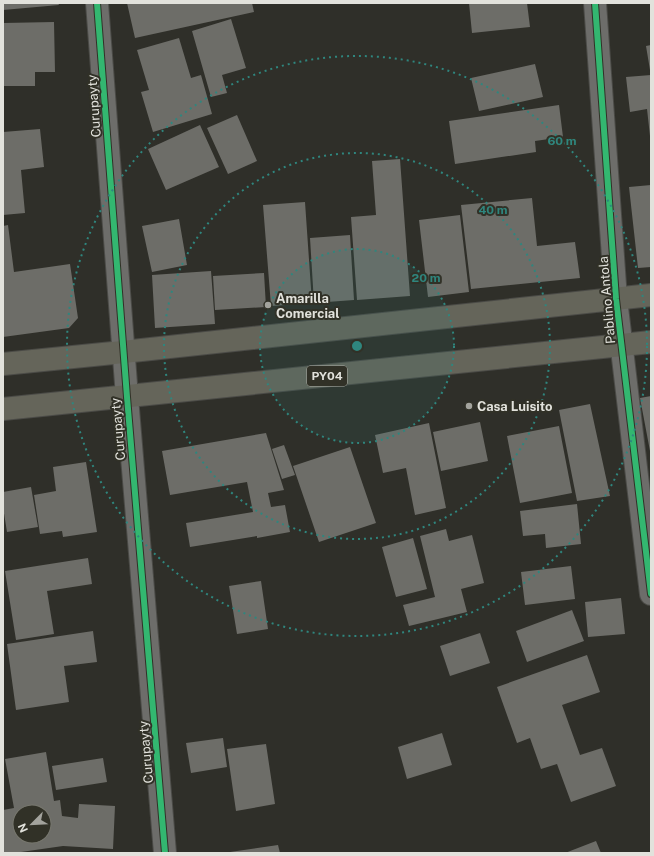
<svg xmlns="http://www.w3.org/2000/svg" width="654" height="856" viewBox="0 0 654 856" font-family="'Public Sans',sans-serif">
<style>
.building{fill:#6d6d68;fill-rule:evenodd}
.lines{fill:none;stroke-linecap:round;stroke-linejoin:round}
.minor-casing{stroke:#4b4b47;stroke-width:24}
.primary-casing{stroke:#4b4b47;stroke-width:24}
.minor{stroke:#6d6d6a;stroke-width:22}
.primary{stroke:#65655a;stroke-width:22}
.cycleway-casing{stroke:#313127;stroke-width:8}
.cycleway{stroke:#33b770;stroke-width:6}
.ring{fill:none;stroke:#2f867e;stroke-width:2;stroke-dasharray:2 4}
.poi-dot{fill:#a3a39d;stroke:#313127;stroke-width:1.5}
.labels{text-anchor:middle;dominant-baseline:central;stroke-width:4;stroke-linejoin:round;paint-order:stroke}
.shield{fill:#313127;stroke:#adada6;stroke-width:1}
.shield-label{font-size:12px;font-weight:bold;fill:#e2e2dc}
.street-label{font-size:13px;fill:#e2e2dc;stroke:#313127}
.poi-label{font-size:13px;font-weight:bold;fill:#e2e2dc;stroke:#313127;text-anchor:start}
.centre{fill:#2f867e;stroke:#313127;stroke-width:2}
.ring-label{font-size:12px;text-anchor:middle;font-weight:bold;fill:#2f867e;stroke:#313127;stroke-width:4;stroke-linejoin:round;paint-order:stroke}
</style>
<rect width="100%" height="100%" fill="#2f2f29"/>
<path class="building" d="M3,3h55l1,2 -56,5z
M127,3h125l2,9 -119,26z
M469,3h58l3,24 -58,6z
M231,19l15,49 -24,7 5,18 -16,4 -19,-66z
M54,22l1,50h-20v14h-32v-63z
M179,38l12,40 10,-3 11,39 -59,18 -12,-40 8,-2 -12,-40z
M651,45v25h-1l-4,-24z
M535,64l8,33 -64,14 -8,-33z
M651,75v61h-1l-3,-27 -17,3 -4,-35z
M559,105l4,32 -28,4 1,11 -81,12 -6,-43z
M237,115l20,46 -29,13 -21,-46z
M200,125l19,42 -53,23 -18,-41z
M40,129l4,38 -23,3 4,43 -22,2v-83z
M400,159l10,137 -53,4 -6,-83 25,-2 -4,-54z
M651,185v82l-13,1 -9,-81z
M532,198l5,48 38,-4 5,36 -109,11 -10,-84z
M305,202l7,101 -41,3 -8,-101z
M460,215l9,77 -41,5 -9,-77z
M179,219l8,46 -35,7 -10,-46z
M8,225l6,47 56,-8 8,54 -9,10 -66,9v-111z
M350,235l4,65 -40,3 -4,-65z
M211,271l4,53 -60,4 -3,-53z
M264,273l2,34 -51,3 -2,-34z
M651,396v55h-1l-10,-53z
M590,404l20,92 -33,5 -18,-91z
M480,422l8,39 -47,10 -8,-39z
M429,423l17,85 -31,7 -9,-47 -23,5 -8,-38z
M559,426l13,67 -52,10 -13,-67z
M266,433l18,57 -16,3 3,14 14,-2 5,27 -33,6v-2l-67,11 -4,-24 67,-11 -6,-30 -77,13 -8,-44z
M284,445l11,30 -13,4 -10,-30z
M350,447l26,76 -57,19 -26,-76z
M86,462l11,70 -34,5 -1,-6 -22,3 -6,-39 22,-4 -3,-24z
M31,487l7,40 -31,5 -4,-25v-15z
M577,504l4,40 -35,4 -1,-14 -22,2 -3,-25z
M446,529l3,12 23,-6 12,48 -23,6 6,23 -58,14 -6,-21 32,-8 -15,-61z
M413,538l14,51 -31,8 -14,-50z
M88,558l4,26 -45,7 7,43 -38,6 -11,-69z
M571,566l4,33 -50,6 -4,-33z
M261,581l7,48 -31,5 -8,-48z
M621,598l4,36 -37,3 -3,-35z
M572,610l12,31 -57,21 -11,-31z
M93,631l4,31 -33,4 5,36 -53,8 -9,-66z
M480,633l10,30 -40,13 -10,-30z
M587,655l13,37 -38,13 18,50 22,-7 14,38 -45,16 -14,-38 -16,5 -11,-31 -13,5 -20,-56z
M442,733l10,32 -45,14 -9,-32z
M223,738l4,29 -36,6 -5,-30z
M266,744l9,60 -39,7 -9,-62z
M46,752l8,49 6,-1 2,16 16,2 1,-14 36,2 -2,43 -50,-3 -49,7h-11v-43l11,-2 -9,-49zM20,812h24v24h-24z
M103,758l4,24 -51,8 -4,-24z
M596,841l5,12h-36z
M278,845l2,8h-50v-1z"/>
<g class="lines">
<g class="minor-casing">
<path id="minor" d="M97,3l30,394 38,456
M595,3l21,296 35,295"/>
</g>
<g class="primary-casing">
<path id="primary" d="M3,364l120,-12 528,-57
M3,409l648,-67"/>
</g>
<use href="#minor" class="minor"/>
<use href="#primary" class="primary"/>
<g class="cycleway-casing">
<path id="cycleway" d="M97,3l30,394 38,456
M595,3l21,296 35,295"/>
</g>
<use href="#cycleway" class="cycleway"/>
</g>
<circle cx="357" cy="346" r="97" fill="#2f867e" fill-opacity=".12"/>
<g class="ring">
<circle cx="357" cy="346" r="97"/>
<circle cx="357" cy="346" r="193"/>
<circle cx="357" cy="346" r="290"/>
</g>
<g class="poi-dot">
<circle cx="268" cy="305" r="4"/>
<circle cx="469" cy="406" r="4"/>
</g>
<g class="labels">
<rect class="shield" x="307" y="366" width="40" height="20" rx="3"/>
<g class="shield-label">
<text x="327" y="376">PY04</text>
</g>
<g class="street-label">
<text transform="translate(94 106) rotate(-94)">Curupayty</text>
<text transform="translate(607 300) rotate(-95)">Pablino Antola</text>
<text transform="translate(118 429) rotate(-95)">Curupayty</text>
<text transform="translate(146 752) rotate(-95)">Curupayty</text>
</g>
<g class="poi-label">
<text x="276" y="298">Amarilla<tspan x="276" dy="15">Comercial</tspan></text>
<text x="477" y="406">Casa Luisito</text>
</g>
</g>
<circle cx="357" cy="346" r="6" class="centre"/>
<g class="ring-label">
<text x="562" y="145">60 m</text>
<text x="493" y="214">40 m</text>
<text x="426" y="282">20 m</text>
</g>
<rect width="654" height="856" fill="none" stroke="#e2e2dc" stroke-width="8"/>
<g transform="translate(32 824) rotate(246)"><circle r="19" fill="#313127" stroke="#78786f"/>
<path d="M0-3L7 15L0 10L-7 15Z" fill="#a3a39d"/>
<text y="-6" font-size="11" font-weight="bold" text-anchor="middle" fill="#e2e2dc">N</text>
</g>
</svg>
